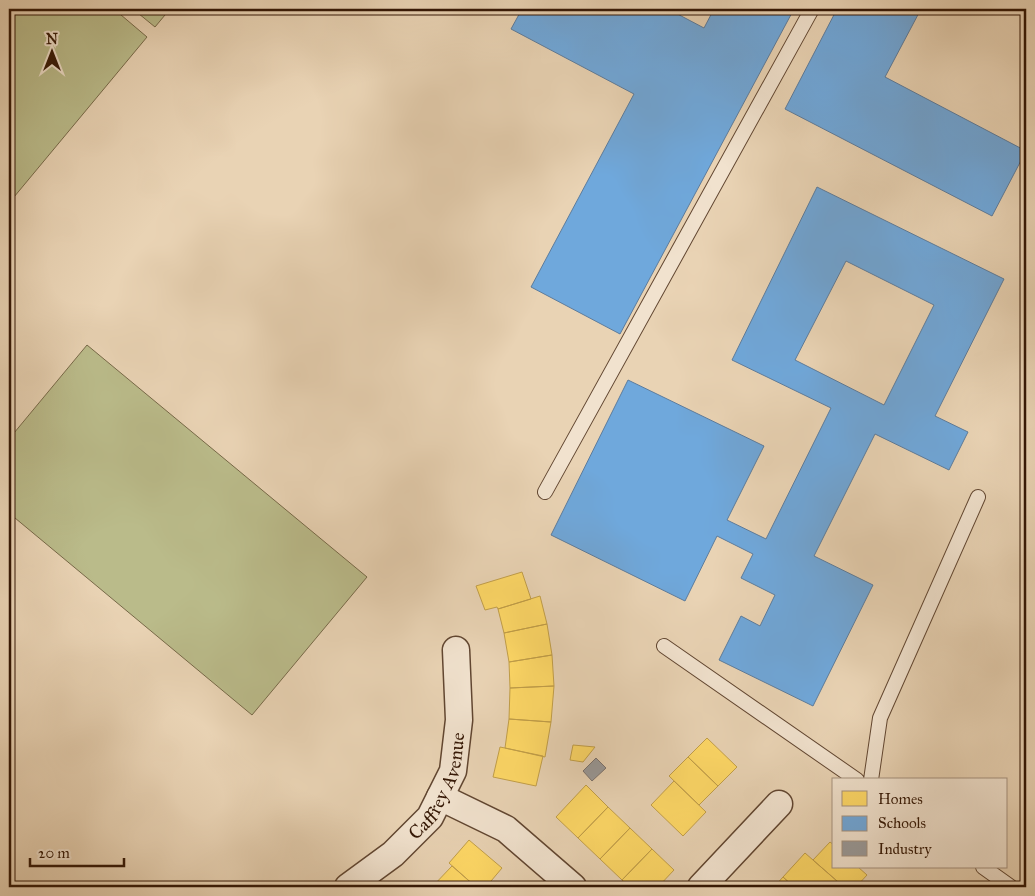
<svg xmlns="http://www.w3.org/2000/svg" width="1035" height="896" viewBox="0 0 1035 896" font-family="'IM FELL Great Primer',serif">
<style>
.green{fill:#babb8a;stroke:#776948}
.homes{fill:#ffd966;stroke:#c29f49}
.schools{fill:#6fa8dc;stroke:#5d7c9c;fill-rule:evenodd}
.industry{fill:#999;stroke:#7b726d}
.lines{fill:none;stroke-linecap:round;stroke-linejoin:round}
.lane-casing{stroke:#614631;stroke-width:16}
.street-casing{stroke:#614631;stroke-width:29}
.lane{stroke:#f1e2ce;stroke-width:14}
.street{stroke:#f1e2ce;stroke-width:26}
.labels{text-anchor:middle;dominant-baseline:central;stroke-width:5;stroke-linejoin:round;paint-order:stroke}
.street-label{font-size:19px;fill:#341705;stroke:#f1e2ce}
</style>
<rect width="100%" height="100%" fill="#e9d3b4"/>
<filter id="stains"><feTurbulence type="fractalNoise" baseFrequency=".004" numOctaves="4"/><feColorMatrix values="0 0 0 0 .2 0 0 0 0 .09 0 0 0 0 .02 0 0 0 .5 -.17"/></filter>
<radialGradient id="worn" r=".72"><stop offset=".6" stop-color="#630" stop-opacity="0"/><stop offset="1" stop-color="#630" stop-opacity=".3"/></radialGradient>
<path class="green" d="M9,9h105l33,28 -138,166z
M133,9h37l-15,18z
M87,345l280,232 -115,138 -243,-202v-74z"/>
<path class="homes" d="M522,572l9,27 -33,10 -1,-2 -12,3 -9,-24z
M540,596l7,28 -43,9 -6,-24z
M547,624l5,31 -43,7 -5,-29z
M552,655l2,31 -44,2 -1,-26z
M554,686l-3,36 -42,-3 1,-31z
M509,719l42,3 -6,35 -40,-9z
M707,738l30,29 -19,19 -30,-29z
M573,745l22,2 -12,15 -13,-2z
M500,747l43,9 -7,30 -43,-9z
M688,757l30,29 -19,19 -30,-29z
M674,781l32,31 -23,24 -32,-31z
M586,785l22,22 -30,31 -22,-21z
M608,807l22,21 -30,31 -22,-21z
M630,828l22,21 -30,31 -22,-21z
M469,840l33,28 -16,19h-10l-27,-24z
M830,842l4,3v22h24l9,8 -11,12h-12l-31,-27z
M652,849l22,21 -16,17h-28l-8,-7z
M805,853l33,29 -4,5h-40l-11,-10z
M452,866l24,21h-44z
M783,877l11,10h-20z"/>
<path class="schools" d="M522,9h146l36,19 10,-19h80l-174,325 -89,-47 103,-193 -123,-65z
M837,9h84l-36,68 141,74 -34,65 -207,-107z
M817,187l187,92 -69,137 33,16 -19,38 -74,-36 -61,122 59,29 -60,121 -94,-46 22,-44 19,10 15,-31 -34,-17 12,-24 -36,-18 -32,65 -134,-66 77,-155 136,66 -37,74 39,19 65,-131 -99,-48zM846,261l88,44 -50,100 -89,-45z"/>
<path class="industry" d="M596,758l10,10 -14,13 -9,-10z"/>
<g class="lines">
<g class="lane-casing">
<path id="lane" d="M545,492l267,-483
M664,646l193,134
M871,780l9,-62 98,-221
M983,867l28,20"/>
</g>
<g class="street-casing">
<g id="street">
<path d="M440,797l66,32 67,58"/>
<path id="s1" d="M348,887l45,-33 37,-37 23,-46 6,-51 -3,-70"/>
<path d="M701,887l78,-83"/>
</g>
</g>
<use href="#lane" class="lane"/>
<use href="#street" class="street"/>
</g>
<g class="labels">
<g class="street-label">
<text stroke="none"><textPath href="#s1" startOffset="140">Caffrey Avenue</textPath></text>
</g>
</g>
<rect width="1035" height="896" fill="none" stroke="#e9d3b4" stroke-width="30"/>
<rect x="10" y="10" width="1015" height="876" fill="none" stroke="#341705" stroke-width="2.5"/>
<rect x="15" y="15" width="1005" height="866" fill="none" stroke="#341705"/>
<rect x="832" y="778" width="175" height="90" fill="#f1e2ce" stroke="#a5917e"/>
<rect x="842" y="791" width="25" height="15" fill="#ffd966" stroke="#a5917e"/>
<text x="878" y="804" font-size="15" fill="#341705">Homes</text>
<rect x="842" y="816" width="25" height="15" fill="#6fa8dc" stroke="#a5917e"/>
<text x="878" y="828" font-size="15" fill="#341705">Schools</text>
<rect x="842" y="841" width="25" height="15" fill="#999999" stroke="#a5917e"/>
<text x="878" y="854" font-size="15" fill="#341705">Industry</text>
<g transform="translate(52 52)" stroke="#f1e2ce" stroke-width="4" paint-order="stroke">
<path d="M0-4L9 19L0 12L-9 19Z" fill="#341705"/>
<text y="-8" font-size="14" font-weight="bold" text-anchor="middle" fill="#341705">N</text>
</g>
<path d="M30 858v8h94v-8" fill="none" stroke="#341705" stroke-width="2.5"/>
<text x="38" y="858" font-size="15" fill="#341705" stroke="#f1e2ce" stroke-width="4" paint-order="stroke">20 m</text>
<rect width="100%" height="100%" filter="url(#stains)"/>
<rect width="100%" height="100%" fill="url(#worn)"/>
</svg>
